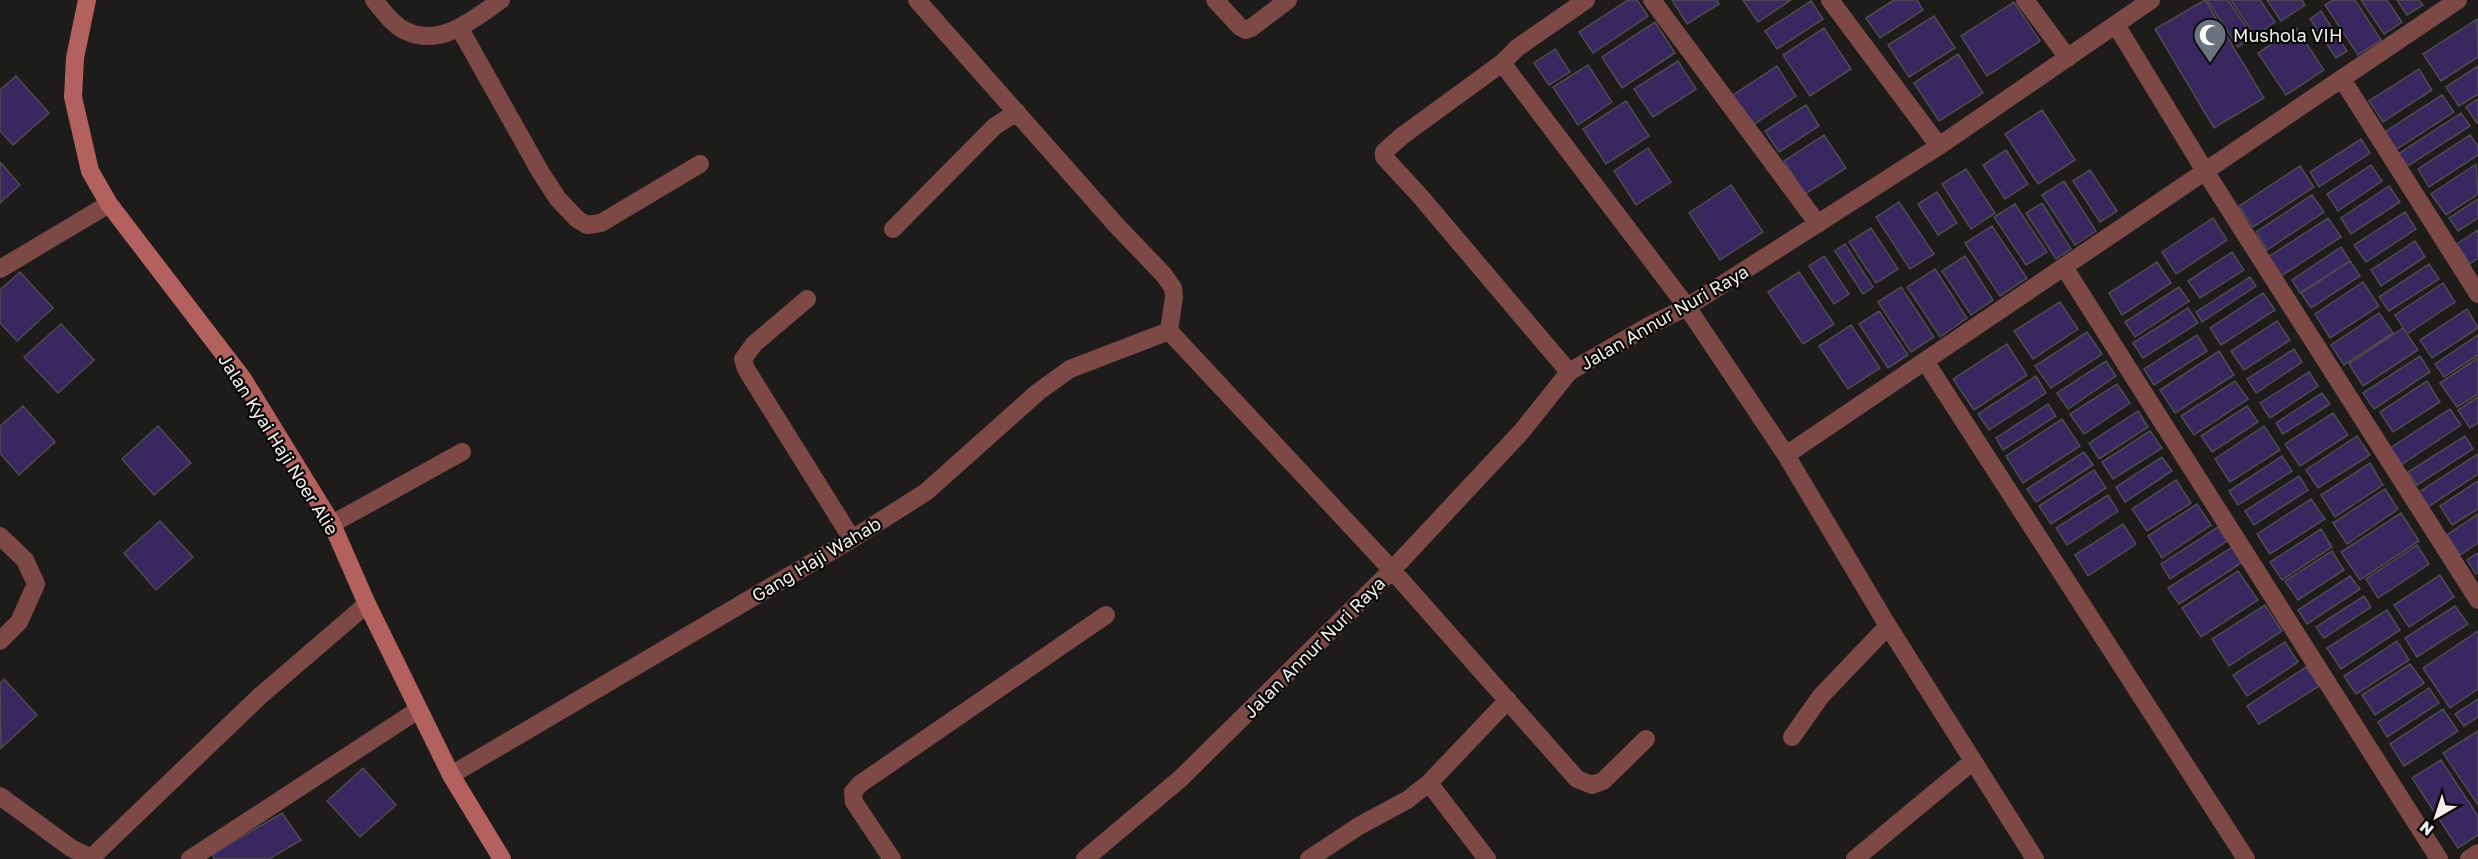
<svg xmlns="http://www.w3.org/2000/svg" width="2478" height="859" viewBox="0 0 2478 859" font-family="'Golos Text',sans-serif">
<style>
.building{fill:#39275f;stroke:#4d4c4f;stroke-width:1.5}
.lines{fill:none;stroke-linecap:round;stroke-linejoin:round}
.street{stroke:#7c4947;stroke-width:18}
.secondary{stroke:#b2615e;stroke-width:18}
.labels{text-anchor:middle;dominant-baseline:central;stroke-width:4.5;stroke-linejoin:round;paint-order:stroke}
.poi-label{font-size:18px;fill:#f0efee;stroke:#070706;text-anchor:start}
.street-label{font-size:18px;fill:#f0efee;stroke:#070706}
</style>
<rect width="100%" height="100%" fill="#1e1c1a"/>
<path class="building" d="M1628,0h9l11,16 -55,37 -14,-21z
M1672,0h45l2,4 -32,20z
M1743,0h48l-33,22z
M1894,0h23l6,10 -43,28 -14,-20z
M2205,0l59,98 -50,30 -59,-99z
M2207,0h21l25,37 -15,10z
M2231,0h29l15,22 -20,14z
M2267,0h35l3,5 -24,16z
M2333,0h22l26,40 -23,15 -33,-50z
M2361,0h26l15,22 -18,12z
M2397,0h22l4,5 -16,10z
M1811,1l12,18 -46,30 -12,-18z
M2014,2l26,39 -53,35 -26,-40z
M2321,11l26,40 -11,7 -26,-39z
M1934,16l21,32 -46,29 -21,-32z
M2477,19l1,38 -37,24 -18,-27z
M1655,22l20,31 -53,35 -20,-31z
M1824,28l27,41 -41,27 -27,-41z
M2296,28l28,42 -38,25 -28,-42z
M1555,49l15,23 -21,13 -15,-22z
M1958,54l25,39 -44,28 -25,-38z
M1678,61l18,28 -43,28 -19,-28z
M1588,65l24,37 -34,23 -25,-38z
M1777,66l19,30 -43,29 -20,-30z
M2478,66v28l-19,12 -13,-19z
M2419,69l13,21 -49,32 -14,-21z
M16,76l33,37 -36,32 -13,-14v-41z
M2442,95l12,17 -60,39 -11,-18z
M2478,99v23l-1,1 -11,-16z
M1626,101l23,35 -43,28 -23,-35z
M1806,105l13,21 -40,26 -14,-21z
M2042,110l33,50 -37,24 -33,-50z
M2461,113l9,13 -67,43 -8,-13z
M1824,135l22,33 -41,26 -21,-33z
M2470,135l8,11v9l-49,32 -11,-18z
M2361,139l9,14 -51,34 -9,-15z
M1648,148l23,34 -35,23 -22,-34z
M2006,150l22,34 -23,15 -22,-34z
M0,162l20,23 -20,18z
M2476,164l2,30 -32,21 -15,-21z
M2371,165l11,16 -44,30 -11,-17z
M2300,166l14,21 -61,40 -14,-21z
M1966,169l29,44 -24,16 -29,-45z
M2090,170l27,41 -17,11 -27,-41z
M2064,181l32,50 -21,14 -33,-50z
M1731,185l32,47 -43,28 -31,-47z
M2389,186l11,16 -49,32 -10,-16z
M1937,192l20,31 -19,12 -20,-31z
M2312,195l12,17 -57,38 -11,-18z
M2478,199v19l-20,13 -9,-13z
M1899,202l35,52 -24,15 -34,-52z
M2042,203l29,46 -15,10 -30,-46z
M2015,204l32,48 -21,13 -32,-48z
M2405,212l11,17 -50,33 -12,-17z
M2213,218l14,22 -51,34 -14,-22z
M2328,218l13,19 -60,39 -13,-19z
M1992,226l35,52 -27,18 -35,-53z
M1871,228l27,41 -22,14 -27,-41z
M2478,230v28l-8,6 -13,-20z
M2415,241l10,16 -44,29 -10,-16z
M1845,244l28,43 -10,7 -28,-43z
M2341,247l9,14 -50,32 -8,-13z
M2232,252l12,18 -44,28 -12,-17z
M1824,256l25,38 -15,10 -25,-38z
M1965,256l28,44 -22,15 -29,-44z
M2350,261l10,15 -49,32 -10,-15z
M2157,262l14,21 -49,32 -13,-22z
M2429,264l10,15 -50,32 -10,-14z
M1935,269l32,49 -27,19 -33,-50z
M20,272l33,36 -36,33 -17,-18v-33z
M1799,272l35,52 -31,20 -35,-52z
M2250,277l6,9 -54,36 -6,-10z
M2363,282l16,24 -49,32 -15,-24z
M2443,283l12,19 -48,32 -12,-19z
M1901,287l33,50 -23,15 -33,-50z
M2179,287l10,14 -54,36 -10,-15z
M2263,293l12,17 -54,35 -11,-17z
M2060,302l18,27 -45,30 -19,-28z
M2188,308l10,15 -55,35 -10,-15z
M2467,309l11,19 -46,30 -12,-18z
M1879,311l29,44 -20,13 -29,-44z
M2379,313l14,20 -49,32 -13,-20z
M2277,321l13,19 -46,30 -13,-19z
M61,324l33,36 -36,33 -34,-36z
M1851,325l29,43 -32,21 -29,-43z
M2403,328l15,22 -55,36 -14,-22z
M2087,332l15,22 -51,34 -16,-22z
M2197,335l10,16 -53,34 -10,-16z
M2478,335v20l-34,22 -9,-13z
M2007,344l20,31 -53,35 -21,-31z
M2294,349l8,13 -46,31 -9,-14z
M2219,351l15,24 -59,38 -15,-23z
M2420,356l10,16 -56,37 -11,-16z
M2478,358v36l-21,13 -17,-24z
M2106,361l10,15 -48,33 -11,-16z
M2309,372l9,14 -48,32 -10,-15z
M2036,376l10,17 -57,37 -11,-16z
M2235,381l13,18 -54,36 -13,-19z
M2427,381l13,21 -47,30 -13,-20z
M2117,384l13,19 -46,31 -14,-20z
M2322,393l8,11 -47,30 -7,-11z
M2478,397v26l-8,5 -12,-18z
M2048,404l8,12 -53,34 -7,-12z
M23,406l32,36 -36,33 -19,-22v-27z
M2247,406l11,16 -46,30 -11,-16z
M2450,409l11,16 -60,40 -11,-17z
M2138,411l10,16 -49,32 -10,-16z
M2333,413l15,22 -48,31 -15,-22z
M2062,419l18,27 -57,37 -17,-27z
M158,426l33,37 -37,32 -32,-36z
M2264,426l16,24 -50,32 -15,-23z
M2150,431l12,17 -49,31 -11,-17z
M2357,436l13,19 -52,33 -12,-18z
M2465,436l8,13 -56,36 -9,-13z
M2084,452l9,13 -57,37 -9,-13z
M2478,454v20l-50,33 -9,-15z
M2282,456l10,15 -54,34 -9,-14z
M2162,457l10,14 -47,31 -9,-15z
M2370,463l13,22 -48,32 -14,-22z
M2094,470l12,18 -55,36 -12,-18z
M2299,476l9,14 -54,35 -9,-14z
M2176,480l15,23 -44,28 -15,-22z
M2478,481v28l-26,16 -12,-19z
M2385,489l13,20 -51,35 -14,-21z
M2108,495l10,16 -51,34 -11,-17z
M2311,499l14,20 -55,35 -13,-20z
M2197,504l14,21 -49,33 -14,-22z
M2401,513l18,28 -59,39 -19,-28z
M2478,514v29l-18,12 -13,-20z
M160,521l33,36 -37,33 -32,-37z
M2123,524l13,20 -48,32 -13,-21z
M2218,527l9,14 -57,38 -9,-15z
M2321,529l11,18 -50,33 -12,-18z
M2417,545l12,19 -51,34 -12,-19z
M2234,546l10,15 -65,43 -11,-16z
M2332,551l12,19 -46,30 -13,-19z
M2478,553v20l-2,1 -9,-14z
M2238,571l20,29 -57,37 -19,-29z
M2440,575l14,22 -45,30 -15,-22z
M2350,576l10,13 -53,35 -9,-14z
M2364,596l7,11 -47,31 -8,-11z
M2265,605l17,26 -53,35 -17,-27z
M2455,606l13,18 -51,33 -12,-19z
M2387,610l13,20 -59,39 -14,-21z
M2478,631v58l-28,19 -27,-40z
M2397,641l12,19 -53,34 -12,-18z
M2285,642l13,20 -51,34 -14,-21z
M2410,664l14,19 -49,32 -13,-20z
M2306,667l13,19 -60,38 -12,-18z
M4,679l33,36 -36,33 -1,-65z
M2429,688l10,15 -52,34 -9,-15z
M2478,699v18l-14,9 -9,-12z
M2443,709l15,22 -54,35 -14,-22z
M2478,731v74l-35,-52z
M2441,760l37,56v19l-20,13 -46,-70z
M363,768l33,37 -36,32 -33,-36z
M282,813l19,27 -32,19h-55l-1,-5z"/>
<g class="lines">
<path class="street" d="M374,0c8,10 18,24 30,30 35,19 70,-11 97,-30
M917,0l200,226 47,49 9,13 1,9 -5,34 223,239 185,209 15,6 11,-4 43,-42
M1215,0l25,27 6,3 5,-2 37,-28
M1652,0l166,224
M1830,0l109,146
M2025,0l43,58
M2116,25l89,146 273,429
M460,29l81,144 17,26 19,20 10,6 14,-2 99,-59
M1502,63l185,244 99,148 102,171 147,233
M2342,79l136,215
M893,229l102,-103 22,-14
M2064,267l375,592
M0,269l109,-65
M807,299l-53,45 -11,15 3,10 106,170
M1925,361l321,498
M1569,372l-149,-176 -36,-39v-5l18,-16 100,-73 15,-15 69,-48
M1786,455l672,-455
M332,524l130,-72
M0,536l25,24 11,24 -17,38 -19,19
M1792,737l29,-41 67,-70
M451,775l401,-236 74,-47 112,-100 32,-23 99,-38
M0,796l71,52 20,10 169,-162 107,-92
M190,859l228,-149
M892,859l-38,-57 -1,-10 7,-8 246,-169
M1085,859l95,-80 212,-209 130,-139 47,-59 83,-48 35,-17 252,-161 212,-146
M1309,859l50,-33 48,-26 22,-17
M1487,859l-58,-76 79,-83
M1855,859l118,-98
M2469,859l9,-6"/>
<path class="secondary" d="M87,0l-12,58 -2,39 17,74 19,33 134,175 89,145 35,80 84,171 51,84"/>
</g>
<defs>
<g id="mosque-pin" transform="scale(1.725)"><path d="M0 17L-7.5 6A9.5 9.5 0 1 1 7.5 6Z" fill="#6b7280" stroke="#070706"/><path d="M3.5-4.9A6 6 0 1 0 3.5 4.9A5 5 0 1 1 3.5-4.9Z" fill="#fff"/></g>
</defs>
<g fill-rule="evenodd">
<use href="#mosque-pin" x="2210" y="35"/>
</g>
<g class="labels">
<g class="poi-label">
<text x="2233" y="35">Mushola VIH</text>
</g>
<g class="street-label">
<text transform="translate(1664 317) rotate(-30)">Jalan Annur Nuri Raya</text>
<text transform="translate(279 444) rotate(58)">Jalan Kyai Haji Noer Alie</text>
<text transform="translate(816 559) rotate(-31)">Gang Haji Wahab</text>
<text transform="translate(1314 647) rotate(-45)">Jalan Annur Nuri Raya</text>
</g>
</g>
<g transform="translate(2436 817) rotate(219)" stroke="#070706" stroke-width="4.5" paint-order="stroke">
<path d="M0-4.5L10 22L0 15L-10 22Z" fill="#f0efee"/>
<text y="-9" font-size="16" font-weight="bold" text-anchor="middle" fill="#f0efee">N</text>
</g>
</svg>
